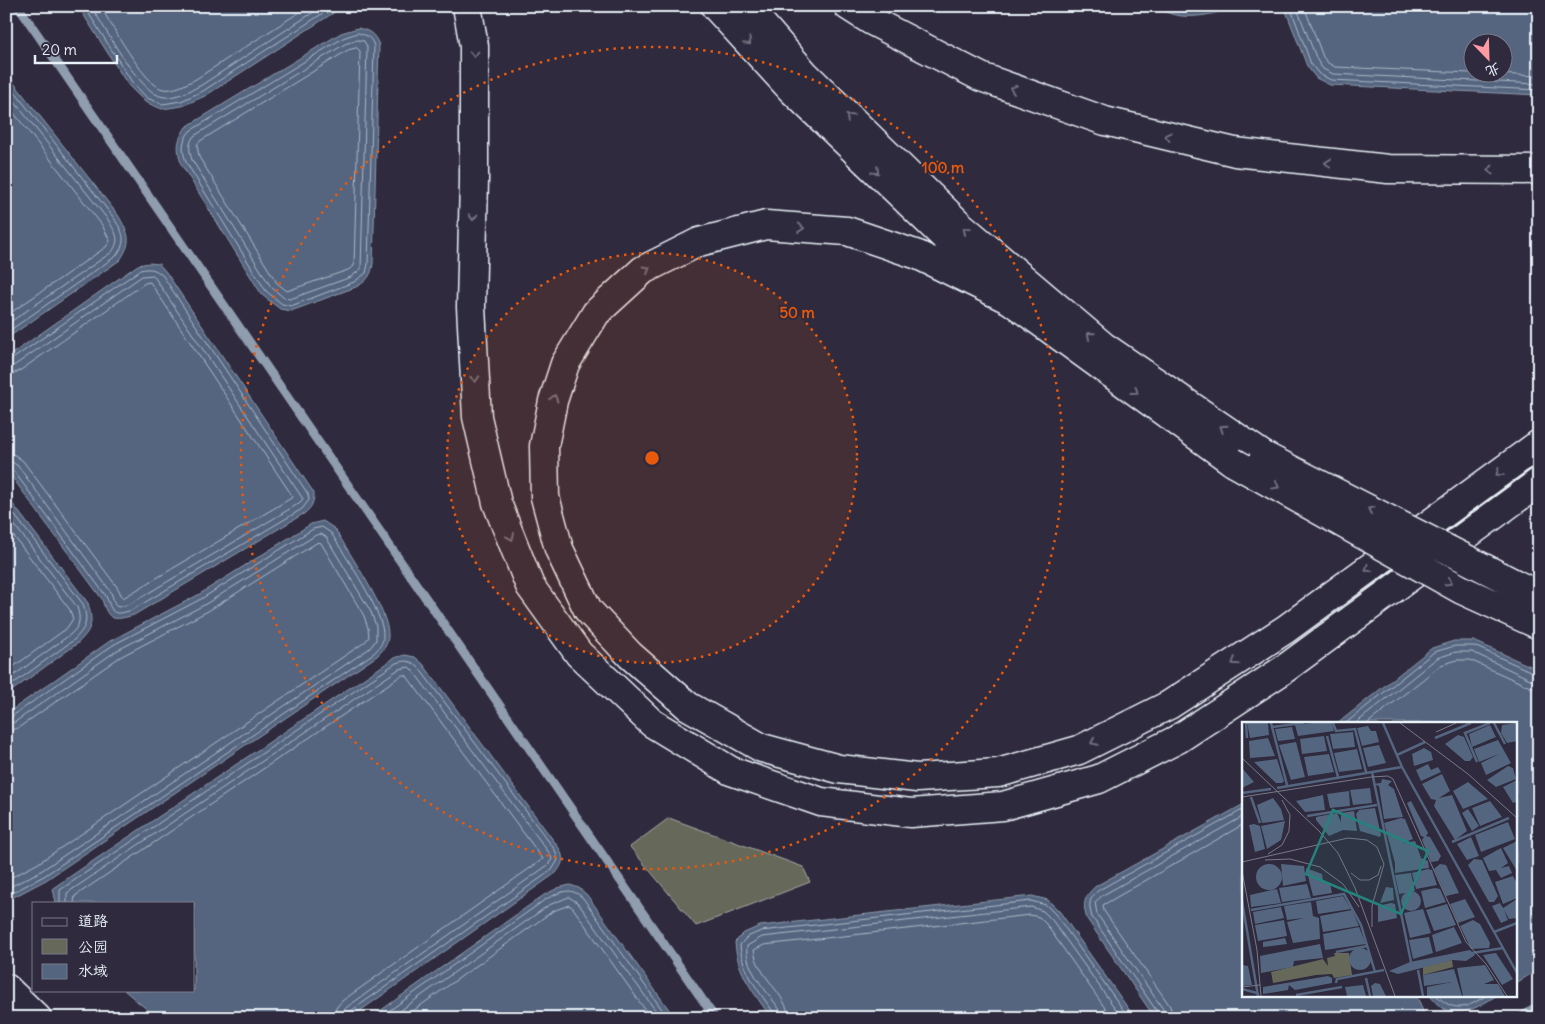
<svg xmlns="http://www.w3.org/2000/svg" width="1545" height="1024" viewBox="0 0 1545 1024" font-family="Delius,'LXGW WenKai TC',sans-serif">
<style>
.green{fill:#66685a;stroke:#a7aca9}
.water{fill:#54657f;stroke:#8f9daf;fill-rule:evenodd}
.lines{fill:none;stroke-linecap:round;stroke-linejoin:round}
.shore{stroke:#adb9c8;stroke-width:1}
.stream{stroke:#8f9daf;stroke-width:9}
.street-casing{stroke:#e8f1f8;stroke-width:31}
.highway-casing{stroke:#e8f1f8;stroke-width:31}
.street{stroke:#2f2a3d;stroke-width:28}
.highway{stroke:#2f2a3d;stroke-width:28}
.highway-bridge-casing{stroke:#e8f1f8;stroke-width:31;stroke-linecap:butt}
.highway-bridge{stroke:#2f2a3d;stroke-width:28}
.oneway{stroke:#70707e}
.ring{fill:none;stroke:#e8590c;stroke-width:2.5;stroke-dasharray:2.5 5}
.inset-river{fill:none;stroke:#54657f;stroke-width:2.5}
.inset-road{fill:none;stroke:#797a88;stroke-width:1}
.view{fill:#25827c;fill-opacity:0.15;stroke:#25827c;stroke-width:2.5}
.inset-edge{fill:none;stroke:#e8f1f8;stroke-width:2.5}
.centre{fill:#e8590c;stroke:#2f2a3d;stroke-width:2.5}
.ring-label{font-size:15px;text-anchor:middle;font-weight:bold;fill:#e8590c;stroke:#2f2a3d;stroke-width:4;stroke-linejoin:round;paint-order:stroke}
</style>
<rect width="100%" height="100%" fill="#2f2a3d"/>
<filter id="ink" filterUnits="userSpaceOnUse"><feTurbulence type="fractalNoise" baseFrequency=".02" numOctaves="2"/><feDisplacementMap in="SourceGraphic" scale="10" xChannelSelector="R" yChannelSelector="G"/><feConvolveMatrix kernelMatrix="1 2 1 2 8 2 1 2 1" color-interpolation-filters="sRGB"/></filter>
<g filter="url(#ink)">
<path class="green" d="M669,818l134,49 7,15 -114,44 -66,-79z"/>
<path class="water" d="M78,6h266l-139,90 -23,10 -20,3 -17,-7 -17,-17z
M1156,6h82c-24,9 -60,18 -82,0z
M1284,6h249l6,10v79l-209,-10 -14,-7 -9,-12zM1472,42h30v30h-30z
M358,28c12,3 16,5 21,17l-6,219c-2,12 -6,17 -17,23l-65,24 -11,-2 -18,-14 -81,-131c-4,-17 -5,-22 5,-37l155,-94z
M6,73l112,142c11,19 15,26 2,45l-114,79z
M149,263l10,1 7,8 148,221c0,9 -2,14 -9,20l-171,102c-21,6 -26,6 -32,-16l-96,-130v-111l132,-93z
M6,495l82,108c5,19 5,25 -10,40l-72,52z
M323,521l12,8c13,23 55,83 53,107 0,9 -5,14 -11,20l-331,224 -40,21v-187l104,-73 88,-46 113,-71z
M1454,641h20l65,29v299l-23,14v-260h-178l94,-75z
M405,655l10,2 8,7 136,184c6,11 4,16 -3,25l-206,145h-193l-33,-28h70v-87h-138l-3,-15 341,-230z
M1244,804v191h171l5,8 5,15h-270l-68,-99c-5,-15 -3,-23 9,-33z
M570,885l9,3 8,7 88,123h-305l174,-123 14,-7z
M1032,896l16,4 12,12 75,106h-364c-17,-26 -34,-44 -36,-76l9,-9 16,-7z
M1429,995h68c-15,10 -35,23 -53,14 -5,-2 -10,-9 -15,-14z"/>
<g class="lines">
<path class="shore" d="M84,6l48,76 15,16 16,6 18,-3 22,-10 131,-85
M91,6c13,20 49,89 73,91 12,1 25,-6 36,-11l123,-80
M100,6c11,17 45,80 63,83 11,2 23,-5 33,-10l113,-73
M1167,6c18,6 38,7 56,0
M1290,6l21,58 8,10 12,6 208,10
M1296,6l21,54 6,9 10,5 206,10
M1304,6l19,51 5,6 7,4 204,9
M358,33c9,2 13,4 16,13l-6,218 -2,9 -12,9 -63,24 -9,-2 -16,-13 -80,-129c-4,-13 -5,-20 4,-31l153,-93z
M358,40l6,1 3,6 -6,222 -10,8 -61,22 -6,-1 -13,-11 -79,-127c-3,-10 -4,-16 2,-24l151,-92z
M357,48l3,3 -6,215 -6,4 -61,21 -10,-8 -78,-126 -2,-12 3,-4 148,-91z
M6,81l108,137c9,15 14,22 2,38l-110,77
M6,91l103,130c7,13 12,18 3,31l-106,73
M6,103l96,122 8,16 -4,6 -100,69
M6,361l5,-1 129,-90c10,-2 15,-2 23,6l145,218 1,6 -7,9 -170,101c-20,6 -19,4 -26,-14l-93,-126 -7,-3
M6,368l9,-3 127,-89 11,-1 150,224 -5,5 -168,100 -12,3 -3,-2 -4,-13 -93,-126 -6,-4 -6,-1
M6,375l12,-3 127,-89 5,-1 143,215 -170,101 -6,-11 -94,-126 -8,-6 -9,-2
M6,504l77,100c5,17 4,22 -8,35l-69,50
M6,514l71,93c4,13 3,18 -6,27l-65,47
M6,526l64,84 3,9 -7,10 -60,43
M6,718l5,-1 102,-72 88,-46 112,-70 9,-2 9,6c13,21 54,81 52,103 0,8 -4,12 -9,17l-330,223 -38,20
M1346,723l88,-71 21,-6h19l65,29
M1356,723l81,-65 19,-6h16l60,28 7,1
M1368,723l73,-58 16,-5h13l60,27 9,1
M6,724l9,-2 101,-71 88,-46 112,-70 5,-1 5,3 45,75 5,14v14l-6,8 -329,223 -35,18
M6,731l12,-3 102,-71 88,-46 110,-69 3,1 43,73 4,12 1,9 -4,5 -328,222 -31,16
M60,903v-13l336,-227c10,-3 15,-3 23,5l136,182 3,10 -6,10 -201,141 -3,7
M67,903v-10l332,-224 10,-2 5,5 136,182 2,5 -4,6 -201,142 -4,4 -1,7
M74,903l1,-7 327,-221h4l137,184 -201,142 -6,7 -2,10
M1436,995c19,19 31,13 51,0
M379,1018l167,-119c15,-7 24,-13 37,-1l85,120
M390,1018l159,-113 20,-8 9,6 83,115
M403,1018l150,-107 16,-6 4,3 78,110
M775,1018l-1,-5c-14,-21 -32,-41 -34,-68l7,-8 14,-6 270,-30 15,4 10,10 73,103
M781,1018l-1,-8c-12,-18 -36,-41 -33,-64l15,-9 269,-30 12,4 9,9 70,98
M789,1018c-1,-23 -32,-42 -35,-68l10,-5 266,-30 9,2 7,7 66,94
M1159,1018l-1,-5 -66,-96c-4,-13 -3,-19 7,-27l145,-81
M1165,1018l-2,-9 -66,-95 -2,-12 8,-7 141,-79
M1173,1018l-3,-12 -66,-95 -1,-6 141,-81"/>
<path class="stream" d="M18,6l697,1012
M1520,1018l19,-12"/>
<g class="street-casing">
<path id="street" d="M6,988l31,30"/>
</g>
<g class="highway-casing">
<path id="highway" d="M467,6l7,40v134l-3,127 6,110 20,86 33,83 49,68 73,69 79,48 90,31 90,11 92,-7 96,-27 79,-40 105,-69 256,-188
M715,6l76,83 219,211 223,162
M746,6l58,67 156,152 143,121 161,110
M848,6l22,14 111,57 124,44 130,31 153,17 151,1
M1010,300l-92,-45 -71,-24 -81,-6 -67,17 -56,28 -47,43 -31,51 -12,37 -9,45 1,51 14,52 29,61 42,45 58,51 74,42 77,21 78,9 81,-5 81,-23 90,-45 117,-76 253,-185"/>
</g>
<use href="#street" class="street"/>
<use href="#highway" class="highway"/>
<g class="highway-bridge-casing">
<path id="highway-bridge" d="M1264,456l275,140
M1233,462l229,128 77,35"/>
</g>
<use href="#highway-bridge" class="highway-bridge"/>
</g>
<defs><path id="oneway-chevron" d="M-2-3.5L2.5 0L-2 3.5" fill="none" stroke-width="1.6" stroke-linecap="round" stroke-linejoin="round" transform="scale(1.25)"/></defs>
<g class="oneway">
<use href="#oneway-chevron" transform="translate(748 42) rotate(47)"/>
<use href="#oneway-chevron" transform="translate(474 54) rotate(90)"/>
<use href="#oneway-chevron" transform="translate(1013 89) rotate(-161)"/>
<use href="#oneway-chevron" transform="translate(849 117) rotate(-136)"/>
<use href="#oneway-chevron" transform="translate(1168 136) rotate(-166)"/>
<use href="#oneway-chevron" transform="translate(1328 163) rotate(-174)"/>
<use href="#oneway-chevron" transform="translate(1490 170) rotate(-180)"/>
<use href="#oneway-chevron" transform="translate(876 171) rotate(44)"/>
<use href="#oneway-chevron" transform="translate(473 217) rotate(91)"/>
<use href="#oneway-chevron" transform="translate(801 228) rotate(4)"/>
<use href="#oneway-chevron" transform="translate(966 230) rotate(-140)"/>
<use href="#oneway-chevron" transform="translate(647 269) rotate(-31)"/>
<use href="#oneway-chevron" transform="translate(1090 335) rotate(-140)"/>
<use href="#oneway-chevron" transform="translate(475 379) rotate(87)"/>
<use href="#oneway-chevron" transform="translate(1135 391) rotate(36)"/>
<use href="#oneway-chevron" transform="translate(554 398) rotate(-74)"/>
<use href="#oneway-chevron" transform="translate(1223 428) rotate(-146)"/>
<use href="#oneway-chevron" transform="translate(1499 473) rotate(144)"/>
<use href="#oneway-chevron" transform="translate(1276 486) rotate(29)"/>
<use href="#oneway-chevron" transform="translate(1371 510) rotate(-153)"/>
<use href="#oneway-chevron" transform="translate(511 537) rotate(68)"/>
<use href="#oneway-chevron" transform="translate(1368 569) rotate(144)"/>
<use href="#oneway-chevron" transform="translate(1449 582) rotate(29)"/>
<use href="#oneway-chevron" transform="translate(1235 662) rotate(147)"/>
<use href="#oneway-chevron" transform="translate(1094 742) rotate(154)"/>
</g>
</g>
<circle cx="652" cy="458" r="205" fill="#e8590c" fill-opacity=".12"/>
<g class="ring">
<circle cx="652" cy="458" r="205"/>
<circle cx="652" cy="458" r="411"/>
</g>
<g transform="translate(1242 722)">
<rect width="275" height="275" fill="#2f2a3d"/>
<path d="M92,231h15l3,22 -18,3 -2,-4 -16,1 -43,8 -2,-11 52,-13 5,7 -1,-8 8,-2zM210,238l1,7 -30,8v-8z" fill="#66685a"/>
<path d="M5,1h21l1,12 -19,3zM72,1h18l2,8 -36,5 -3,-11zM275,1v18l-10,2 -6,-10 1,-8zM248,3l6,12 -24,10 -3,-13zM126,4l3,5h5l3,11 -17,4 -5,-18zM50,5l3,12 -17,2 -3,-12zM111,10l2,15 -22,2 -3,-15zM216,13l6,2 9,20 -3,4h-5l-20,-17zM82,14l3,15 -25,3 -2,-15zM26,16l7,18 -25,2 -1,-17zM256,18l13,23 -25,12 -5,-12 18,-9 -20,8 -5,-13zM54,20l9,35 -14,3 -12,-35zM137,23l7,18 -18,4 -5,-19zM182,26l7,4 2,8 -19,6 -2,-12zM115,27l5,20 -23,3 -5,-19zM87,32l5,18 -26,4 -4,-19zM35,37l7,22 -2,2h-6l-22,-21zM186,42l3,6 7,-3 3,5 -20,9 -5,-11zM266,44l5,2 3,11 -20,8 -9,-7zM0,46l12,14 -12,6zM200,52l8,17 -11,7 13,-3 15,36 -12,9 -21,-34 2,-6 -5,-1 -9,-15zM140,57l10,2 -4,4 6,4 9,28 -19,2 -5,-33 -7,-2 9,-1zM275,58v22l-4,1 -10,-16zM226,60l20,17 -25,10 -10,-18zM128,66l2,15 -19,2 -3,-15zM107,69l1,15 -20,2 -3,-14zM81,73l2,15 -20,2 -9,-11zM31,76l8,11 3,11 -22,3 -5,-18zM169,79l17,32 -2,3 4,1 11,19 -3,5 -7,1 -9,-22 2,-3 -3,-1 -14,-33zM248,79l12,16 -22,9 -8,-18zM133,86l6,27 -1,2 -20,-6 -4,-17 3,-4zM226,87l11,17 -7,5 -10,-18zM112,89l3,20 -14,-1 -14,6 -13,-16v-3l21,-4 4,9v-9zM159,96l4,1 8,20 -10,4 12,-2 6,17 7,3 1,7 -34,5v-10l-11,-40zM43,99l-4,19 -14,9 -6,-23zM266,100l7,17 -34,13 -6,-17zM12,102l6,2 5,23 -10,3 -6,-27zM229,115l8,19 -12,4 -10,-16zM275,119v30l-14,-23zM259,126l7,15 -7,5 8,-2 3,7 -11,5 -5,-8 -7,1 -6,-13zM232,137l8,1 16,36 -4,6h-5l-21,-37zM39,142l23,2 2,15 -23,5zM198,142l6,1 13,28 -13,3 -12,-27zM14 155a13 13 0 1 1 26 0a13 13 0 1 1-26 0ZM64,146l16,6 1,7 7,2 2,10 -19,3zM186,147l4,1 5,15 -21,4 -4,-16zM169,151l4,18 -16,3 -4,-19zM271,154l4,7v15l-14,6 -8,-22zM65,162l4,14 -29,4 -3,-14zM144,165l7,1 1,12 -14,3zM193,166l5,1 6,13 -21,6 -4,-17zM35,167l4,14 -30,4 -1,-12zM159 179a10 10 0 1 1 20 0a10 10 0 1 1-20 0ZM101,174l8,13 -33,5 -2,-13zM223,177l10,18 -17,6 -8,-19zM275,177v19l-8,1 -5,-9 4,10 -7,3 -9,-17 8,-3 3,5zM69,180l2,14 6,2 1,21 -27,4 -6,-21 17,-4 -17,2 -3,-14zM149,181l4,1 2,14 -19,4v-16zM205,182l9,21 -22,6 -8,-21zM39,185l3,11 -29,6 -2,-12zM181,187l8,24 -21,5 -6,-25zM110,188l7,16 -36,6 -3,-16zM42,198l3,16 -29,5 -3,-16zM231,198l7,4 10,19 -1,5 -18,1 -11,-23zM117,205l7,17 -41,6 -2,-16zM212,205l8,16 -26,9 -4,-17zM187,215l4,16 -20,6 -4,-19zM43,216l2,6 -24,3v-5zM78,222l3,14 -29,3 -1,6 -32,6 -1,-17zM107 237a11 11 0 1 1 22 0a11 11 0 1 1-22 0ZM228,228l5,5 -9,6 -13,-1 -55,14 -9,-3 21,-9zM254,231l17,26 -11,6 -19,-30zM0,243l6,1 4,19 -10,1zM243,243l9,15 -10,4h14l7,12h-42l-6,-28zM212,247l8,27h-35v-9l25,-5 -28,4 -1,-11zM86,254l4,2v5l-37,7 -6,-5 -1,5 -25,4v-7zM133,261l5,1 6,12h-13l-2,-10zM121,263l3,11h-19l-2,-9z" fill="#54657f"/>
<path class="inset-river" d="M4,1l1,15M29,1l16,62M91,1l3,8 19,-2 11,43M141,1l19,44 115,206M252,1l11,21M30,5l32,-4M85,14l11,41M193,16l36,-15M155,33l28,-13M235,40l-12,-29 25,-10M130,50l39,190M35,66l125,-21M0,71l29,-4M9,75l9,26M65,94l70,-11M210,120l57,-24M0,179l16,95M9,188l93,-16 17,31 14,47M252,210l23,-9M94,230l31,-6M230,231l31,-5M176,248l5,26M124,256l4,18M94,261l1,-4 47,-9M0,267l15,4M54,273l46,-8"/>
<path class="inset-road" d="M158,1l68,51 49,44M194,10l20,-9M0,36l77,73 19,22 17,35 40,108M0,75l129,-20 17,-1 5,3 73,163 20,22 21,32M26,132l14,-9 7,-14 1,-16 -8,-15M23,138l25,-1 30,8 23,17 16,23M0,140l106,-24 19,2 10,7 7,17 -12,42v21M0,149l15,79 4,46M109,151l9,7h9l9,-5 3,-9M0,265l18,-2"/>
<path class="view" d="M91,88l95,41 -27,63 -95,-40z"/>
<rect width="275" height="275" class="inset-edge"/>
</g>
<circle cx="652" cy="458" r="8" class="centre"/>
<g class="ring-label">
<text x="943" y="173">100 m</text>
<text x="797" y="318">50 m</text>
</g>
<rect width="1545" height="1024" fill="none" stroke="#2f2a3d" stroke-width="25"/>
<rect x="12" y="12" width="1520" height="999" fill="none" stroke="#e8f1f8" stroke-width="2" filter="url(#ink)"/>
<rect x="32" y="902" width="162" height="90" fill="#2f2a3d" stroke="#797a88"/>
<rect x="42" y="918" width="25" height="8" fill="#2f2a3d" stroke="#797a88"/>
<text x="78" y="926" font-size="15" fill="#e8f1f8">道路</text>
<rect x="42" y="939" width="25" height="15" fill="#66685a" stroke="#797a88"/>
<text x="78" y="952" font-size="15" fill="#e8f1f8">公园</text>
<rect x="42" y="964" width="25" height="15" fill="#54657f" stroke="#797a88"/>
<text x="78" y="976" font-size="15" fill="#e8f1f8">水域</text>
<g transform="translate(1488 58) rotate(157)"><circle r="24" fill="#2f2a3d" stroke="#797a88"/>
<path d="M0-4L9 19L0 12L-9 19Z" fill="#ff9aa2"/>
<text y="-8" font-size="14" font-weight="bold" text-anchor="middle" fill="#e8f1f8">北</text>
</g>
<path d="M35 55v8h82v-8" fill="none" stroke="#e8f1f8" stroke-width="2.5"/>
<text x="42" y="55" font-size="15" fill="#e8f1f8" stroke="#2f2a3d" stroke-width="4" paint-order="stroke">20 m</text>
</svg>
